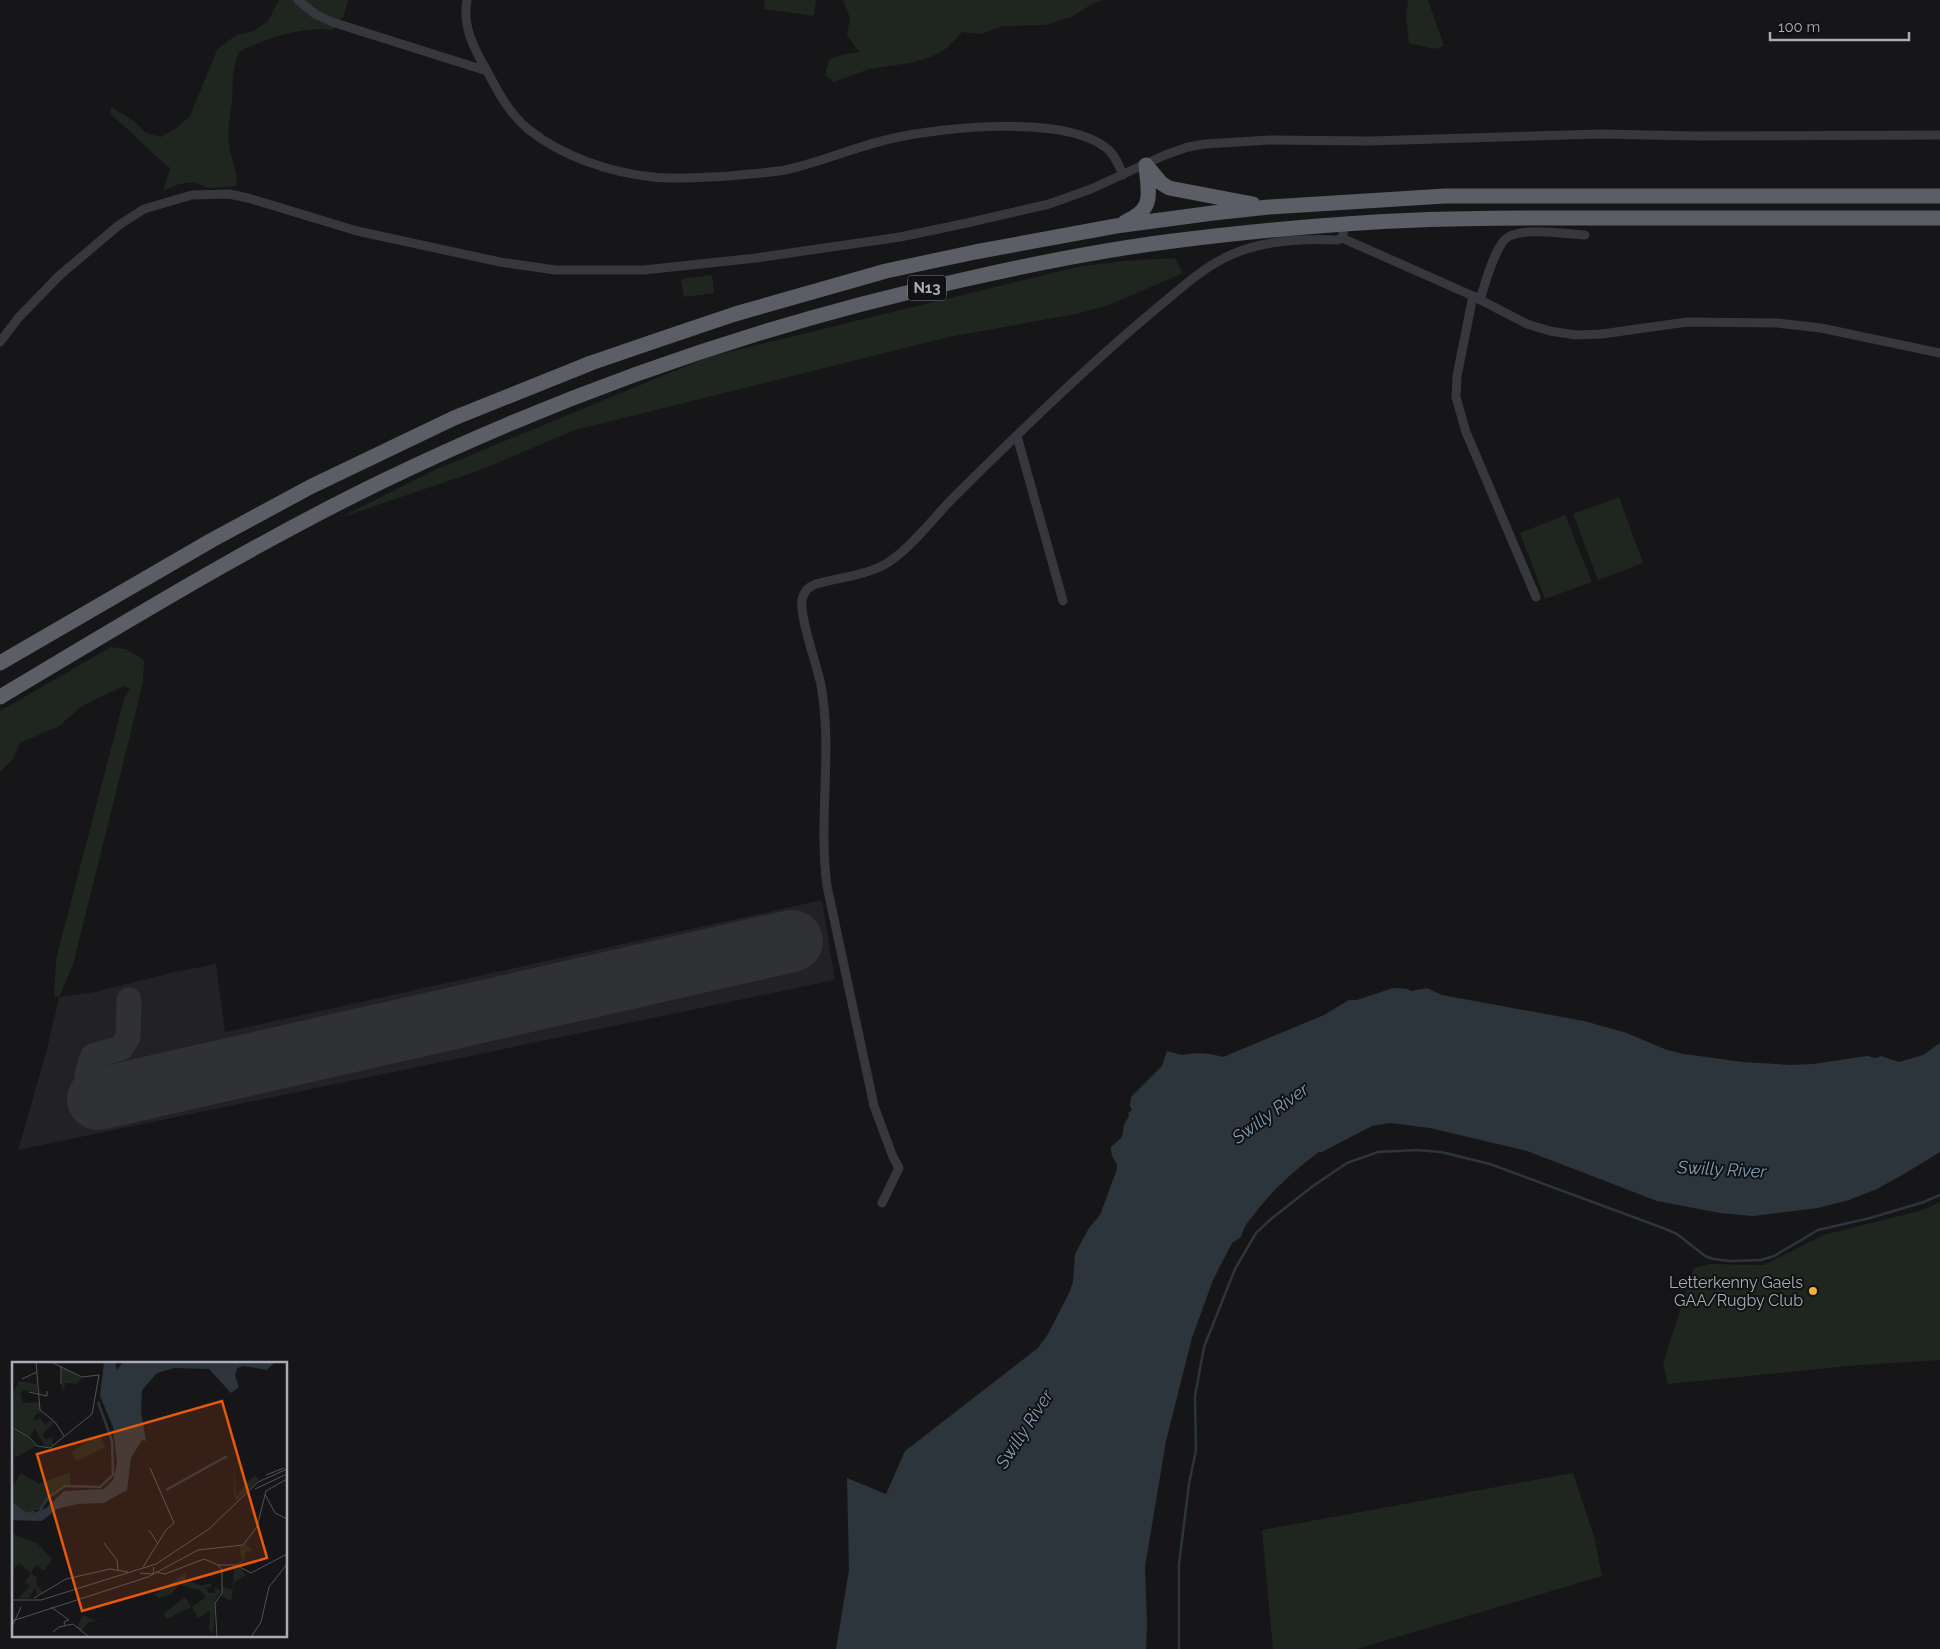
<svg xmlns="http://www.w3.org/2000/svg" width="1940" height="1649" viewBox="0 0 1940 1649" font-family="Raleway,sans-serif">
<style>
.built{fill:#222225}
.green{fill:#1e261f}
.water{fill:#2c353c}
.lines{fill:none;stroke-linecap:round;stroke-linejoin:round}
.stream{stroke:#2c353c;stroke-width:2.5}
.taxiway{stroke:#303135;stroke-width:25}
.runway{stroke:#303135;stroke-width:62}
.minor{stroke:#37383d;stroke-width:9}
.trunk{stroke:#5b5e65;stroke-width:15}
.poi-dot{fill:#f2b134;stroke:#111113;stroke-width:2}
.labels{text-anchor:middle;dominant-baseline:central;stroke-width:4;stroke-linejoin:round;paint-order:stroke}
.shield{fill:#111113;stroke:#7b7e86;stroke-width:1}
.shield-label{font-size:15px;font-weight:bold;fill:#a8adb8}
.poi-label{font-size:16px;fill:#a8adb8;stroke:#111113;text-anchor:end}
.water-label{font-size:18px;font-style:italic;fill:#7f9bb3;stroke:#111113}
.inset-river{fill:none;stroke:#2c353c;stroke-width:2.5}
.inset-road{fill:none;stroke:#505258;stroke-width:1}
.view{fill:#e8590c;fill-opacity:0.15;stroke:#e8590c;stroke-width:2.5}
.inset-edge{fill:none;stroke:#a8adb8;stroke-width:2.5}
</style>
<rect width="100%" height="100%" fill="#161618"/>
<path class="built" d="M822,900l13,80 -817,170 29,-101 12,-52 36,-5 80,-20 41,-8 9,68z"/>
<path class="green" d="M279,0h69l-4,15 -11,15c-31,-4 -66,8 -94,22 -7,16 -6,32 -7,50 -2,15 -5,26 -3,42 1,14 10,28 7,42l-27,2 -16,-6 -14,2 -16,7 7,-23c-21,-17 -39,-37 -60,-54l1,-7 23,14 12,12 15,4 17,-10 12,-11 27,-66 11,-9 9,-6 17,-4 14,-10z
M765,0h51l-2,16 -50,-7z
M843,0h260l-11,4 -21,13 -26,8 -42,1 -22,8 -19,-2 -15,16 -16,9 -21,6 -41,6 -35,13 -9,-7 4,-15 12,-5 18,-3 -12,-17 3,-17z
M1408,0h20l16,46 -9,3 -26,-6 -3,-26z
M1175,258l8,15 -74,32 -33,9 -127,23 -374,93 -97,41 -139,47 98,-49 271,-112 369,-90 45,-6z
M712,275l2,18 -30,4 -3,-18z
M1619,497l24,66 -45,17 -25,-66z
M1565,515l27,67 -47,17 -25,-66z
M111,647l15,2 18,11 -1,23 -70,282 -14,32 -5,-1 2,-37 68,-260 6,-11 -6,-2 -42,20 -23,20 -39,17 -7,16 -13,13v-61z
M1940,1202v158l-80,5 -192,19 -5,-21 31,-95 15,-4 55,1 59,-30 100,-25z
M1573,1473l21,63 8,40 -245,73h-84l-11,-119z"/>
<path class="water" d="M1393,988l15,1 3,2 16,-3 15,7 142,26 43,12 40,17 17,4 59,8 48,3 22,-1 54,-8 9,2 5,-2 18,6 24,-7 17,-12v109l-36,22 -27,15 -28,11 -31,8 -65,8 -33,-3 -63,-12 -130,-50 -97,-23 -40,-5 -18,3 -50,26h-3c-23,17 -42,34 -60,56 -9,13 -13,13 -18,29l-9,6 -19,37 -21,58 -26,103 -21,126 2,57 -1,25h-310l13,-79 -2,-92 39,16 19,-43 133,-103 10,-14 21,-41 4,-11 2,-28 14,-26 11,-13 17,-46v-5c-4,-5 -6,-9 -6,-17l11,-10 2,-12 5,-9 -1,-3 4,-3 -2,-4 1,-9 31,-31 5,-15 15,4 15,-2 14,1 12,3 101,-42 25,-15h8z"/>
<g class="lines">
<path class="stream" d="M1179,1649v-85l10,-80 7,-34 -1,-54 9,-49 31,-78 21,-36 15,-14 42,-33 34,-23 31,-11 39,-2 24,2 49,12 173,64 14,6 28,22 8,3 17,2 31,-1 13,-4 44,-26 52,-12 54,-16 16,-7"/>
<path class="taxiway" d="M98,1099l-8,-3c-6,-14 -3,-26 3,-40l28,-8 7,-11 1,-37"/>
<path class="runway" d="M98,1099l694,-158"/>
<path class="minor" d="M298,0l17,14 17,8 155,49c11,21 22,42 41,58 33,27 83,44 125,48 25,3 51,0 76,-1 19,-2 38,-3 56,-6 37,-8 72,-24 109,-32 50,-11 169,-23 211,9 9,6 14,18 18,28
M467,0c-5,26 7,49 20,71
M1342,238l131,58 54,28 23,7 26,4 26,-1 85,-12 90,1 44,5 119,25
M1473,296l-16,80 -1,21 10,35 70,165
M1480,300c5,-16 15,-55 28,-63 16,-10 58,-3 77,-2
M0,342l19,-25 41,-42 59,-50 25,-16 48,-14 37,-1 19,4 109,33 143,31 55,8h89l112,-12 144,-21 67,-14 82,-19 42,-15 74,-34 23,-8 17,-3 65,-4 99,1 231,-7 98,2 242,-1
M1017,436l46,165
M882,1203l17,-35 -6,-11 -19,-51 -47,-220c-9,-67 6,-135 -6,-201 -4,-20 -22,-69 -19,-85 2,-9 6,-13 14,-16 21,-6 46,-8 66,-18 27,-14 53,-51 76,-73 64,-63 129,-127 199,-185 23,-19 47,-42 76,-54 33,-14 68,-16 104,-14l5,-2 3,-14"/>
<path class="trunk" d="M1146,165l15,18 8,5 84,16
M1125,222c31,-14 23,-28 21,-57
M0,663l212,-123 98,-53 144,-69 137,-55 67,-23 77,-26 151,-43 89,-19 141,-26 97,-13 56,-6 176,-11h495
M0,697c126,-75 251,-152 383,-216 184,-89 379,-157 579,-201 70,-16 140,-30 211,-39 81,-10 163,-18 245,-21 75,-3 150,-2 225,-2 99,0 198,0 297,0"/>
</g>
<circle class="poi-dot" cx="1813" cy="1291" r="5"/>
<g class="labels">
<rect class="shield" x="908" y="275.5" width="38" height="25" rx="4"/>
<g class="shield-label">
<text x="927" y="288">N13</text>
</g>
<g class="poi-label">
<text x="1803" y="1282">Letterkenny Gaels<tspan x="1803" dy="18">GAA/Rugby Club</tspan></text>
</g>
<g class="water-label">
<text transform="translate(1270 1113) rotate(-36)">Swilly River</text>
<text transform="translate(1722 1169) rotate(3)">Swilly River</text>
<text transform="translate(1024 1429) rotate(-57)">Swilly River</text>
</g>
</g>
<g transform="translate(12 1362)">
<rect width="275" height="275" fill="#161618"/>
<path d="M50,5l20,11 -6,6 -10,-1 -4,9zM7,19l18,3v8l-15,-2 -2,5 4,8 14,-1 3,11 -5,1 -3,7 7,-3 6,7 5,-5 4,2 -13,12 4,6 6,-3 1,9 -8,1 -10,-18 -5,7 -18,-10v-30zM0,66l14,7 10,11 -21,12zM88,72l5,13 -28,14 -6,-9zM222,103l2,31 14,-17 6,-3 3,4 -22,20 -3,-3zM58,110l1,12 -20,11 -11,14 -13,5 -15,-12v-15l9,-14 18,11zM0,172l25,9 15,16 -8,12 -8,-6 -5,8 6,5 -1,7 7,7 -6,3 -2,-8 -6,11 -11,1 12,-13 -5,-4 6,-9 -12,-10 -4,4 -3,15zM234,182l7,7 -8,1v7l-6,8 7,8 -11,7 -4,19 -10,-5 2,-9 10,3 1,-24 8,-6 -3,-13zM173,211l2,8 7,-3 -3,4 12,4 7,-3 2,3 -6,2 2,4 7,1v-6l6,4 -6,9 -2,34 -4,-4 1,-19 -12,7 -6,-11 14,-10 -6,-7 -21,-5 -8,9 -13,5v-3h-5zM173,235l6,10 -24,12 -4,-5zM102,252l-26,9 -7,8 -4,-4 6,-12 11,5z" fill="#1e261f"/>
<path d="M92,0h11l2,8 6,-8h152l-8,8 -23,-4 -7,2 -2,8 4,11 -8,6 -22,-24 -35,-1 -17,5 -15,17 -1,22 5,29 -4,-1 -11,18 -4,32 -23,13 -26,1 -21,5 -15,12 -30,-1v-16l17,11 17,-7 18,-17 40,-2 9,-9 4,-17 -4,-36 -13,-31z" fill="#2c353c"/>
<path class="inset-river" d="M154,128l61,-34M0,141l14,11 8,-2M28,148l8,-12 17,-12 35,1 13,-12 -1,-34 -14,-39"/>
<path class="inset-road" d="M24,0l4,48 15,12 9,14M10,17l15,-7M49,22v-18M17,30l18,4v-5M0,65l17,10 8,9 13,2 42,-34 7,-39 -17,2 -31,-15M254,113l18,-7M243,127l32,-15M253,132l10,19 12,6M137,168l9,14M92,181l13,17 1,10M131,205l23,-37 8,-7 -24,-55M143,210l10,2 39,-15 14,6h18l15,8 36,-19M128,211l13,1 1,-7M22,236l32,-19 44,-10 18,3M0,238h29l115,-36 53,-35 49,-47 29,-13M39,245l18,13 -5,2 1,3M0,259l136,-44 50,-27 45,-5 14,-18 9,-36 21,-12M0,265l9,-20M41,270l6,-5 14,-3 16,13M205,275l-2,-34 7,-10v-23l-4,-5M239,275l10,-15 8,-35 18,-23"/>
<path class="view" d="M210,39l45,157 -185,53 -45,-157z"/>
<rect width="275" height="275" class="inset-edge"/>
</g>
<path d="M1770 32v8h139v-8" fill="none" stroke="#a8adb8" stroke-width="2.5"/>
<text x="1778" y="32" font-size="15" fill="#a8adb8" stroke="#111113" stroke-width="4" paint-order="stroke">100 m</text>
</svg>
